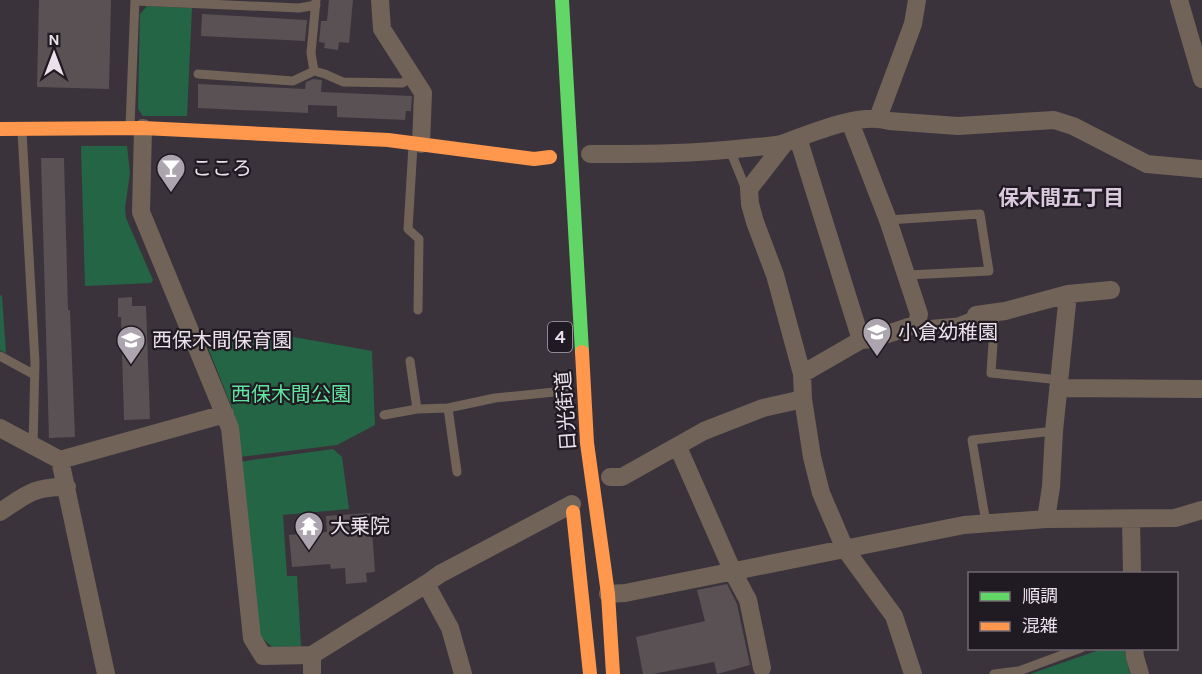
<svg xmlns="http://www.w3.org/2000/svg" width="1202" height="674" viewBox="0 0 1202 674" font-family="Karla,'Noto Sans JP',sans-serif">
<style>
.green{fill:#246546}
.building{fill:#595154}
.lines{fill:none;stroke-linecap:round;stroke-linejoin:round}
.lane{stroke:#716357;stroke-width:9}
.street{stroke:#716357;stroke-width:18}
.fast{stroke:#63d668;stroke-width:14}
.slow{stroke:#ff974d;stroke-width:14}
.labels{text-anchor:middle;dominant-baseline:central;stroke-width:4.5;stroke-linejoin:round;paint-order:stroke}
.shield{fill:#201a22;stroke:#ada5af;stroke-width:1.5}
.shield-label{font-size:18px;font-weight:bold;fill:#eae1eb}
.poi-label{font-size:20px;fill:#eae1eb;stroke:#201a22;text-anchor:start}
.park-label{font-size:20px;fill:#60e5a0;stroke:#201a22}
.street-label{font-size:20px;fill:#eae1eb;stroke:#201a22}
.neighbourhood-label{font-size:21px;font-weight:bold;fill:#dac8dd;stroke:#201a22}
</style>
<rect width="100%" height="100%" fill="#3a333c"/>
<path class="green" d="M147,6l45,2 -5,108h-44l-5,-7 2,-95z
M81,146h46l3,27 -5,35 1,10 27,62 -2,3 -66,3z
M0,295l2,1 4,57 -6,-3z
M260,331l112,20 3,74 -38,20 -97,12 -6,-44 -27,-68 19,-12z
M333,449l9,8 7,52 -66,6 4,61h10l4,70 -29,1 -14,-13 -20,-172z
M1102,649h22l6,25h-100z"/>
<path class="building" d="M39,0h72l-2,89 -72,-2z
M329,0h24l-4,43 -10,-1 -1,8 -14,-2 1,-5 -6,-1 2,-21h6z
M202,14l105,6 -2,21 -104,-5z
M313,79l9,1 -1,12 91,4 -1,15h-5l-1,9 -68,-3v-11l-29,-1v8l-110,-5v-24l107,5 1,-7z
M41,158h23l4,152h2l5,127 -26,1z
M132,297v9h14l4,113 -26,1 -3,-103h-3v-19z
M370,513l3,1 1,16h-2l3,42 -9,1 1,9 -21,2 -1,-16 -14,1 -1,-5 -38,3 -3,-32 38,-3 -1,-16z
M727,584l10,20 13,61 -33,9 -3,-12 -61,12h-10l-7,-37 69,-16 -8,-31z"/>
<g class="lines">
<path class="lane" d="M135,1l164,7 17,-3
M314,71l-3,-18 5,-53
M198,74l95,7 21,-10 11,3 18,8 59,1 11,-6
M130,126l5,-126
M22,132l13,230 -2,84
M413,146l-5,83 11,10 -1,71
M730,150l17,42
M888,220l92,-6 9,57 -81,4
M995,313l-4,60 69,7
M914,326l44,-4 18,-7
M0,356l33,18
M410,361l7,48
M448,408l9,64
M384,415l33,-6 31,-1 47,-10 69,-7
M986,523l-14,-83 82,-9
M994,674l25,-3 62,-23"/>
<path class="street" d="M380,0l2,29 41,64 -2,51
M1179,0l23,79
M878,118l35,-94 4,-24
M850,122l38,98 31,94 -2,10 -44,15 -12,1
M143,128l-2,84 89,216 22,210 11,18 49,-1 114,-71 24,44 13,46
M798,138l63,202 -59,34
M784,144l-35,45 1,15 5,18 20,53 27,99 1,25 9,58 9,36 24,56 49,67 19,58
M590,154c52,0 104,0 156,-6 13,-2 29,-1 41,-6 27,-10 74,-30 102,-21l69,5 96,-6 19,6 74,38 55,5
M976,315l29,-4 63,-17 43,-4
M1058,388l144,1
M0,428l60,32
M678,447l55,125 15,28 14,68
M610,477h12l82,-46 59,-23 40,-9
M0,512c26,-17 34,-26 67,-25
M1046,519l5,-32 3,-56 14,-137
M1131,519l1,55
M426,584l14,-10 132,-70
M608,594l17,-1 339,-68 82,-6 129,-1 27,-8
M1134,648l1,9 5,17
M312,655v19
M106,674l-46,-214 165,-46"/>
<path class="fast" d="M562,0l20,352"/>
<path class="slow" d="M0,129l143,-1 245,12 146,19 16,-2
M582,352l5,91 21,151 5,80
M573,512l17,162"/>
</g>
<defs>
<g id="bar-pin" transform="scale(1.5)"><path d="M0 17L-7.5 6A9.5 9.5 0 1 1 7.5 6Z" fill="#aca4ae" stroke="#201a22"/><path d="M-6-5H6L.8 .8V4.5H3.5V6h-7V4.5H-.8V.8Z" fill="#fff"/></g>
<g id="school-pin" transform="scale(1.5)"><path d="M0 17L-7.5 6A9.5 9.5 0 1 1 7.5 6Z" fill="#aca4ae" stroke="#201a22"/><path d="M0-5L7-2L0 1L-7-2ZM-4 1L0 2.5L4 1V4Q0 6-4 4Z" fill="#fff"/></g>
<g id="temple-pin" transform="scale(1.5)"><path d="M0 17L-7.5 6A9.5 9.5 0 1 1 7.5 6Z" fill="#aca4ae" stroke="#201a22"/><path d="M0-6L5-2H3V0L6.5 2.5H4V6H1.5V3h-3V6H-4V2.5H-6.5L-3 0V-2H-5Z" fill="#fff"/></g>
</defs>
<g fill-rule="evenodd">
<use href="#bar-pin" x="171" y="168"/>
<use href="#school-pin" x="877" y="332"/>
<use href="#school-pin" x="131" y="340"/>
<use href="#temple-pin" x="309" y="526"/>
</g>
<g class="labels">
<rect class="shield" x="548" y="322" width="24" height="30" rx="4.5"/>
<g class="shield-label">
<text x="560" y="337">4</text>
</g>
<g class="poi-label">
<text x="192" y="168">こころ</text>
<text x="898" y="332">小倉幼稚園</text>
<text x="152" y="340">西保木間保育園</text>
<text x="330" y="526">大乗院</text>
</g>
<g class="park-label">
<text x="291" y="394">西保木間公園</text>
</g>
<g class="street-label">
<text transform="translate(566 411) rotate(-94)">日光街道</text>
</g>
<g class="neighbourhood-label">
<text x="1061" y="198">保木間五丁目</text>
</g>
</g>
<rect x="968" y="572" width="210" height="78" fill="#201a22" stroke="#716a72" stroke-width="1.5"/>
<rect x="980" y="592" width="30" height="9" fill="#63d668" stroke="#716a72" stroke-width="1.5"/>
<text x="1022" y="602" font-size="18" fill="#eae1eb">順調</text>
<rect x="980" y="622" width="30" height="9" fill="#ff974d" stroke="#716a72" stroke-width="1.5"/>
<text x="1022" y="632" font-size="18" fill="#eae1eb">混雑</text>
<g transform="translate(54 54)" stroke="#201a22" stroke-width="4.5" paint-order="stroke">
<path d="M0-4.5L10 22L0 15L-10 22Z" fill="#eae1eb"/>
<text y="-9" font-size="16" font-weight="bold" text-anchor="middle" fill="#eae1eb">N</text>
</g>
</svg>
